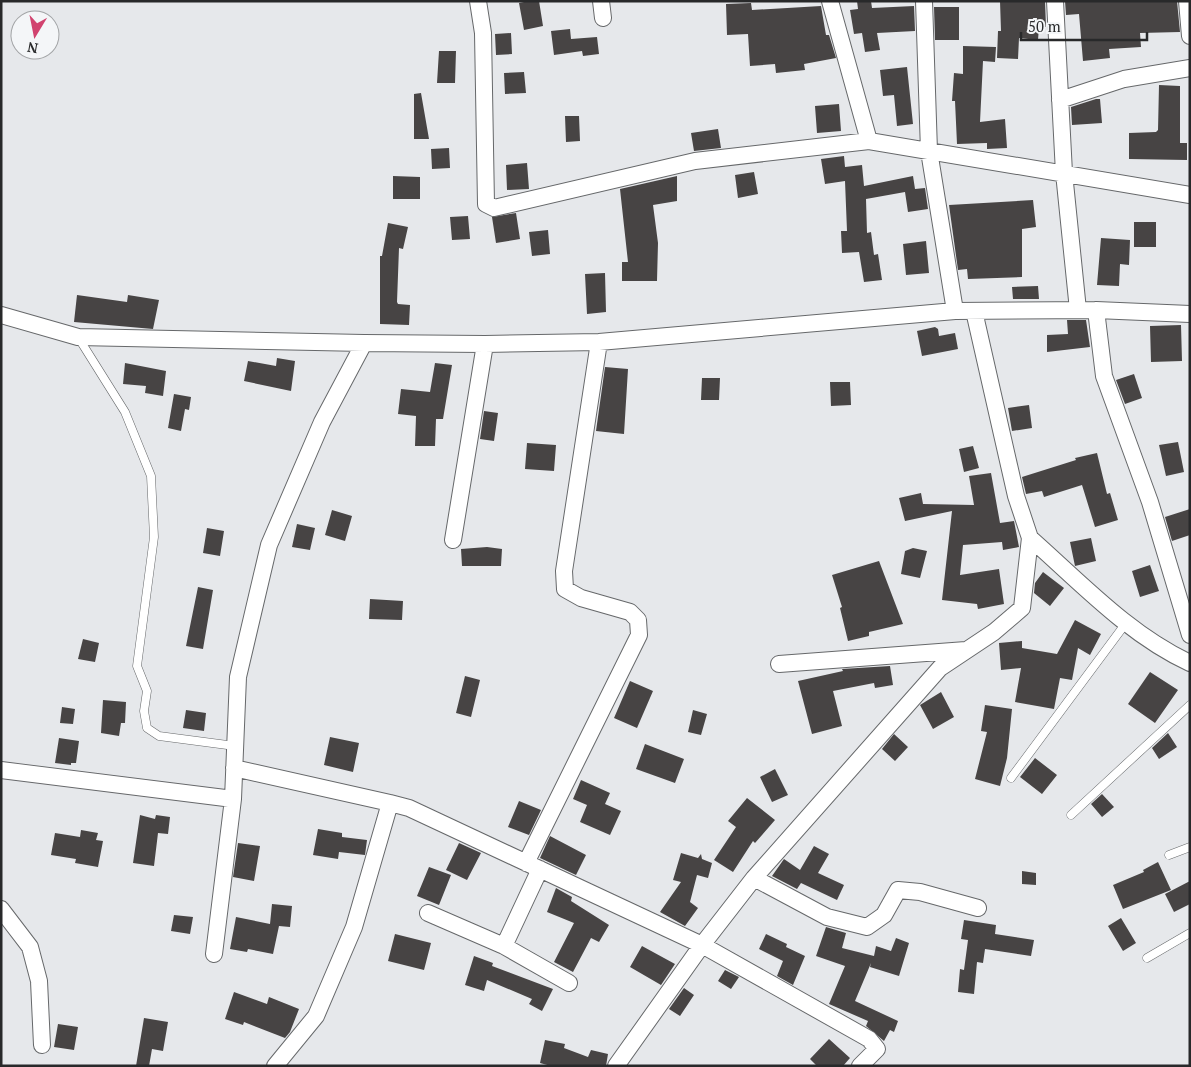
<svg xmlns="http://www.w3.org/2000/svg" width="1191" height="1067" viewBox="0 0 1191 1067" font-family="'PT Serif',serif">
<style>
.building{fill:#474444}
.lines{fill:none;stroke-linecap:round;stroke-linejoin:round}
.lane-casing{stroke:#66686a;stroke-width:9}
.street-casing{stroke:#66686a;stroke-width:18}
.lane{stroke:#fff;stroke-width:8}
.street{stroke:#fff;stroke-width:16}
</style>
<rect width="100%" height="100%" fill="#e6e8eb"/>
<path class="building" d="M529,1h10l4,25 -19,4 -5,-27z
M857,1h14l1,7 42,-2 1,25 -38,2 3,17 -15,2 -3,-19 -8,1 -4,-24 8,-1z
M1000,1h45l1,26h-7l-1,13 -19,-2 -1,21 -21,-1 1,-27h3z
M1065,1h112l3,31 -40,1 1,14 -32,2 1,9 -27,3 -4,-47 -13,1z
M751,3l1,7 69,-4 5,29h3l7,23 -32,6 1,6 -29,3 -1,-9 -25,2 -2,-32 -21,1 -1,-31z
M934,7h25v33h-24z
M570,29l1,10 26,-2 2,17 -16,2 -1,-5 -28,4 -3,-24z
M511,33l1,21 -16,1 -1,-21z
M963,46l33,1 -1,15 -12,-1 -3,61 25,-3 2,29 -20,1v-6l-30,1 -2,-43h-3l2,-28 9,1z
M439,51h17l-1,32h-18z
M907,67l6,57 -16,2 -3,-31 -11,1 -3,-26z
M524,72l2,21 -21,1 -1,-21z
M1159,85l21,1v57h7v17l-58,-1v-26l27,-1 2,-2z
M421,93l8,46h-15v-45z
M1096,99h4l2,24 -30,2 -1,-18z
M839,104l2,27 -24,2 -2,-27z
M565,116h14l1,25 -14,1z
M718,129l3,19 -27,3 -3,-18z
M449,148l1,20 -18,1 -1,-20z
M844,156l1,11 17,-2 2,21 49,-10 2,13 10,-1 3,21 -20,3 -3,-20 -39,7 1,34 4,-1 3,23 4,-1 4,26 -18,2 -5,-30 -17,1 -1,-22h6l-2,-50 -20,3 -4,-25z
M527,163l2,26 -22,1 -1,-25z
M754,172l4,22 -20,4 -3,-23z
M393,176l27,1v22h-27z
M677,176v25l-24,4 5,38 -1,38h-35v-19h6l-8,-73z
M1033,200l3,27 -14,2v48l-54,2 -1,-10 -9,1 -9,-65z
M516,213l4,26 -24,4 -4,-26z
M468,216l2,23 -18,1 -2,-23z
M1134,222h22v25h-22z
M388,223l20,4 -5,22 -4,-1 -2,54 1,2 12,1 -1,20 -29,-1v-68h2z
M548,230l2,24 -18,2 -3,-24z
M1101,238l29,2 -1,25 -9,-1 -1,22 -22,-1z
M926,241l3,32 -23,2 -3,-31z
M605,273l1,39 -19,2 -2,-40z
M1038,286l1,13h-26l-1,-12z
M77,295l50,7 1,-7 31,5 -6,29 -79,-7z
M1067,320h19l4,27 -43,5v-17l21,-1z
M1181,325l1,36 -31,1 -1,-36z
M935,327l3,2 1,7 16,-3 3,16 -36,7 -5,-25z
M277,358l18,3 -4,30 -47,-10 4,-20 28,5z
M125,363l41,8 -3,25 -18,-3 1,-7 -23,-2z
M435,363l17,2 -9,54h-7l-1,27h-20l1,-30 -18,-2 3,-25 29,3z
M605,367l23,2 -4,65 -28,-3z
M1134,374l8,24 -17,6 -9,-24z
M702,378h18l-1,22h-18z
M830,382h20l1,23 -20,1z
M174,394l17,3 -2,13 -4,-1 -4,22 -13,-3z
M1029,405l3,23 -20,3 -4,-23z
M484,411l14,2 -4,28 -14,-2z
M1178,442l6,30 -18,4 -7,-31z
M527,443l29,2 -2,26 -29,-2z
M973,446l6,22 -15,4 -5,-23z
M1097,453l10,41 3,-1 8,27 -23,7 -13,-42 -38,12 -2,-6 -16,3 -4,-17 54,-17 -1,-2z
M991,473l9,50 14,-2 5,26 -16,3 -1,-8 -39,3 -3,30 39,-6 5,35 -26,5 -1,-5 -35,-4 10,-89 -47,10 -6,-23 22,-5 2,11 51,1 -5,-29z
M1190,509v26l-18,6 -7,-24z
M332,510l20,6 -7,25 -20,-6z
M297,524l18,4 -5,22 -18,-3z
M207,528l17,3 -4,25 -17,-3z
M1091,538l5,23 -21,5 -5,-24z
M487,547l15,2 -1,17h-39l-1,-17z
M913,548l14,3 -7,27 -19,-4 4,-23z
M879,561l24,63 -34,8v4l-21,5 -8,-33 2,-1 -10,-32z
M1150,565l9,26 -19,6 -8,-26z
M1043,572l21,16 -14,18 -16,-13 1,-10z
M198,587l15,3 -10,59 -17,-3z
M370,599l33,2 -1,19 -33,-1z
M1075,620l26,14 -11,21 -12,-7 -6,32 -12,-2 -6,31 -39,-7 6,-34 -20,2 -2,-27 23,-2v7l35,6z
M83,639l16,4 -4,19 -17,-3z
M890,666l3,19 -18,3 -1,-5 -41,8 9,35 -30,8 -14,-53 45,-10 -1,-2z
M1150,672l28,18 -23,33 -27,-19z
M465,676l15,4 -9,37 -15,-4z
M630,681l23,10 -16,37 -23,-10z
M941,692l13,25 -21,12 -13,-24z
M103,700l23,2 -1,21h-4l-2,13 -18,-3z
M985,705l27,4 -5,49 -7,28 -25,-7 12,-47 -6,-1z
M62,707l13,2 -2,15 -13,-1z
M186,710l20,3 -2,18 -21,-3z
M693,710l14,4 -6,21 -13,-3z
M1168,733l9,14 -18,12 -7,-11z
M894,734l14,13 -13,14 -13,-12z
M330,737l29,6 -6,29 -29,-7z
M59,738l20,3 -3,22h-5v2l-16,-2z
M645,744l39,15 -9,24 -39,-14z
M1035,758l22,17 -15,19 -22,-17z
M775,769l13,26 -16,7 -12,-25z
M581,780l29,13 -5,11 16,7 -11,24 -30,-13 7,-17 -14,-6z
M1102,794l12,13 -12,10 -11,-13z
M747,798l28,22 -20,23 -2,-2 -20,31 -19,-12 22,-33 -8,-6z
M519,801l22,9 -12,25 -21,-8z
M140,815l15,4 1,-4 14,2 -2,17 -10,-1 -4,33 -21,-3z
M318,829l24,4v4l25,3 -2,15 -26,-3 -1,7 -25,-4z
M81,830l17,3 -2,7 7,1 -5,26 -23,-4 1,-4 -25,-4 4,-22 25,4z
M550,836l36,19 -10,20 -36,-17z
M238,843l22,3 -6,35 -21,-4z
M459,843l22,10 -14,27 -21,-10z
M814,846l15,8 -11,19 26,12 -7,15 -36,-17 -4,6 -25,-13 12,-17 16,11z
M681,853l17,5 3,-4 1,5 10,4 -4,15 -11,-3 -7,27 8,6 -13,18 -25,-14 21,-30 -8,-2z
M1158,862l13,28 -48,19 -10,-24 31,-13 -1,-2z
M429,867l22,8 -12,30 -22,-9z
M1022,871l14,2v12l-14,-1z
M1190,881v23l-16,8 -9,-18z
M556,888l16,9 -1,4 38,24 -10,17 -8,-4 -18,34 -19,-10 20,-39 -27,-11z
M272,904l20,2 -2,21 -11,-1 -6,28 -25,-5 -1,3 -17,-3 6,-32 34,7z
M174,915l19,2 -3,17 -19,-3z
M1121,918l15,25 -13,8 -15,-25z
M964,920l32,5 -1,9 39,6 -3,16 -46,-7 -2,14 -6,-1 -3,32 -16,-2 2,-23 4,1 4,-30 -7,-1z
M826,927l20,6 -4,15 32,8 2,-10 15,5 5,-13 13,5 -10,33 -29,-9 1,-4 -16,38 43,20 -4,11 -4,-2 -6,11 -18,-15 2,-5 -39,-17 16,-38 -29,-10z
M395,934l36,9 -7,27 -36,-9z
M766,934l21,10 -1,3 19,9 -12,29 -16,-9 6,-15 -24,-12z
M642,946l33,18 -14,21 -31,-18z
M474,956l19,7 -1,3 61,23 -11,22 -13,-7 3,-5 -45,-19 -3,11 -19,-6z
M725,970l14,7 -8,12 -13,-8z
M684,988l10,7 -14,21 -11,-7z
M234,992l33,12 2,-7 30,12 -9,23 -5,6 -41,-16 -1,3 -18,-6z
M144,1018l24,4 -5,29 -11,-2 -3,17h-13z
M58,1024l20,3 -4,23 -20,-3z
M829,1039l21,19 -7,8h-26l-7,-7z
M545,1040l20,4 -1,4 24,9 3,-7 17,4 -2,12h-55l-11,-3z"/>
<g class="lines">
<g class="lane-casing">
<path id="lane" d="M78,337l47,75 26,64 3,61 -17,129 10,25 -3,20 3,17 12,8 76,10
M1011,778l115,-155
M1071,815l119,-110
M1169,855l21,-8
M1147,958l43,-25"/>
</g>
<g class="street-casing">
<path id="street" d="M478,1l5,32 3,171 8,4 201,-47 174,-20
M601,1l2,17
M830,1l39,140 321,54
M924,1l5,150 26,160
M1055,1l9,172 14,137
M1187,1l3,35
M1060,100l64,-21 66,-11
M1096,310l8,66 46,126 40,133
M1,315l77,22 286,6 121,1 114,-2 356,-31 141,-1 94,4
M1030,538c50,44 99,97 160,125
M453,540l32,-196
M779,664l187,-14
M234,768l156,35
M1,770l232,29
M526,863l113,-228 -1,-15 -8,-8 -49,-14 -16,-9 -1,-18 35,-229
M754,878l73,39 40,10 17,-12 14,-25 22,2 58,16
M1,909l29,38 9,34 3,64
M428,913l76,33 36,-77
M504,946l65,37
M214,954l19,-155 5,-122 31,-132 53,-123 42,-79
M275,1066l41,-50 38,-89 36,-124 19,5 293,137 167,94 8,10 -17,17
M616,1066l86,-121 52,-67 186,-210 54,-36 28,-24 8,-70 -14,-42 -42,-185"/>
</g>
<use href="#lane" class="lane"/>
<use href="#street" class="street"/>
</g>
<rect width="1191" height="1067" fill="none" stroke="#28292a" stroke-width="5"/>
<g transform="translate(35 35) rotate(190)"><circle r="24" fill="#f4f6f8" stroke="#a2a4a6"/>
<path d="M0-4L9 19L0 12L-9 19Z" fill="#d1436f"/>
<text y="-8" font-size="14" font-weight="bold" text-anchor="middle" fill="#28292a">N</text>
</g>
<path d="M1021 32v8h126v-8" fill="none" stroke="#28292a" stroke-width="2.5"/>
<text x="1028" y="32" font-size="15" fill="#28292a" stroke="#f4f6f8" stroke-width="4" paint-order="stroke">50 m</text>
</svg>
